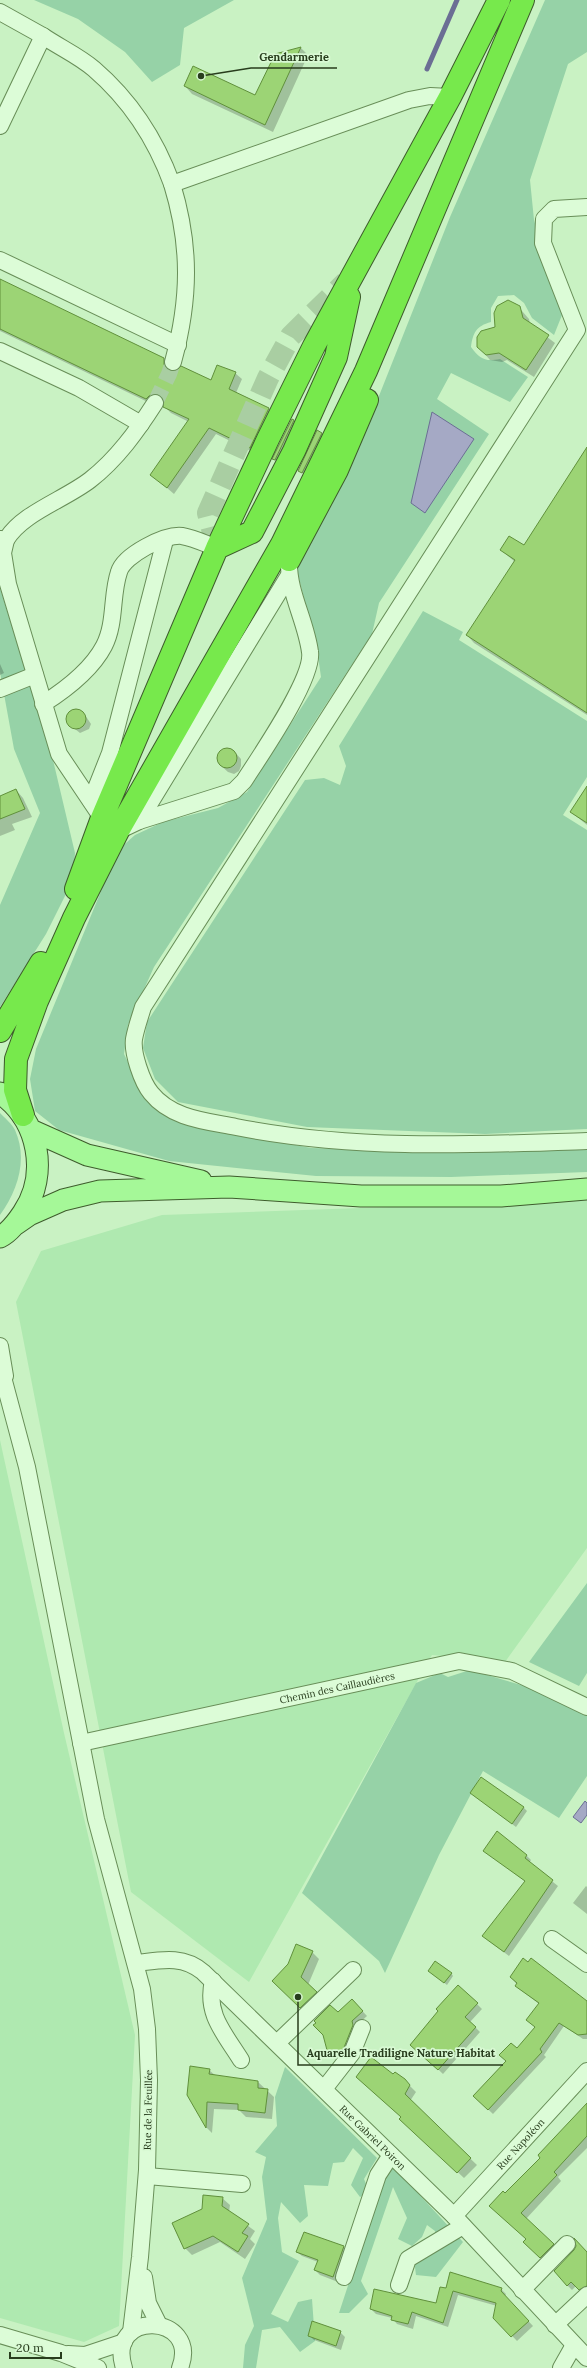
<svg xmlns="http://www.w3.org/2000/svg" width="587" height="2368" viewBox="0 0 587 2368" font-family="Lora,serif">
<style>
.farmland{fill:#afe9b0}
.green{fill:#96d2a7}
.water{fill:#a5a9c5;stroke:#6b6e94}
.shadow{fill:#0003}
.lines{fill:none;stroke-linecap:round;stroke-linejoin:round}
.stream{stroke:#6b6e94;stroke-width:5}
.building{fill:#9cd475;stroke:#60903b}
.minor-tunnel{stroke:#a9cea2;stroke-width:16;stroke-dasharray:16 8;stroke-linecap:butt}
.highway-tunnel{stroke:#a9cea2;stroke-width:22;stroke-dasharray:22 11;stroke-linecap:butt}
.minor-casing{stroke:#688e58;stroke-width:18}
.major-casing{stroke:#3e5c2c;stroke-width:23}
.highway-casing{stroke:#3e5c2c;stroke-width:24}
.minor{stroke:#dcfcd7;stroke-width:16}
.major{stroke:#a5f898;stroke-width:21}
.highway{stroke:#77e94c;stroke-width:22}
.labels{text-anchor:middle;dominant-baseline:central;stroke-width:3.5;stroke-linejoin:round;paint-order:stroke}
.street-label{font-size:10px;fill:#283d1d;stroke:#d8f9d3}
.leader{fill:none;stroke:#283d1d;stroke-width:1.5}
.callout-dot{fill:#283d1d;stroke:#d8f9d3;stroke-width:1.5}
.callout-label{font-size:11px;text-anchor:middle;font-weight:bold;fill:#283d1d;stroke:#d8f9d3;stroke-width:3.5;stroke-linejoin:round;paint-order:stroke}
</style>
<rect width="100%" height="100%" fill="#c9f2c3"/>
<path class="farmland" d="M587,1200v348l-82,114 -73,-7 -183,327 -118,-90 -115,-590 25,-51 121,-36z
M0,1440l64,293 71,302 -16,291 -35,16 -84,-24z"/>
<path class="green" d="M34,0h200l-50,28 -4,37 -28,17 -27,-30 -47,-33z
M545,0h42v52l-19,12 -38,116 4,40 28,95 -8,20 -22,-17 -8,-15 -10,-8 -16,1 -7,12v14c-15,4 -18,11 -20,25 9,12 14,15 29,12l28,18 -18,25 -59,-29 -14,26 52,35 -110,169 -7,31 -218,333 -26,58 -4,29 22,45 98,36 67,13 146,4 130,-4v24l-136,5 -135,-1 -147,-15 -110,-31 -24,-19 -5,-32 6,-30 82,-199 17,-15 28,-13 55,-14 29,-16 74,-115 -3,-21 -21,-86 76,-159 77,-194z
M0,588l53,172 22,93 -2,27 -27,54 -46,73v-102l40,-92 -26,-64 -14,-77z
M423,611l40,21 -4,8 128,81v56l-24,38 24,15v299l-102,5 -178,-7 -129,-25 -23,-23 -12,-31 4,-26 158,-242 19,-2 16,7 6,-19 -7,-20z
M0,1113c5,5 12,11 15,17 13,29 3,60 -15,85z
M587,1583v90l-8,13 -50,-24z
M470,1670l58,17 59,28v61l-28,42 -76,-47 -44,84 -54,118 -6,-12 -77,-68 114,-210 24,-10 8,4z
M285,2067l92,91 -13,21 5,12 -9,6 -9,-12 12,-27 -10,-10 -9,14 -11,1 -5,23 -24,-1 4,31 -8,7 -19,-21 -3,16 4,34 17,9 -28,53 17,8 10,-20 14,-3 3,42 -15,11 -20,-25 -18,3 -6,38h-13l2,-23 9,-19 -12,-48 25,-59 -5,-42 4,-20 -11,-5 22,-26 -2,-29z
M393,2166l70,76 -27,35 -20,-2 -2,-15 21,-23v-6l-8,-6 -5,12 -10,9 -14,-7 9,-21 -14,-31 -32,94 7,13 -19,19h-10l42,-128z"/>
<path class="water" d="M432,412l42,27 -49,74 -14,-10z
M585,1801l2,2v12l-6,8 -8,-6z"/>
<path class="shadow" d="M301,48l7,7 -35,77 -81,-38 -7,-8 70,11 21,-42z
M0,280l164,79 7,6 -1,7 41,9 24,-8 7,6 -6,14 33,16 7,6 -19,39 -41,-20 -42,60 -22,-19 37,-53 -18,-9 -7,-7 1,-5h-7l-4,4 -154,-74z
M504,302l11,1 14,16 1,5 25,19 -21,34 -27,-17 -5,2 -12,-2 -12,-14v-9l8,-7 10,-2 2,-22z
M294,421l2,2 -19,39 -3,-3z
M321,434l3,2 -19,39 -6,-4z
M587,449v266l-113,-72 -7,-8 48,-73 -14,-12 23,-3z
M0,664l4,9 -4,2z
M75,709l5,1 5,5 6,9 -2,5 -9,4 -10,-8 -3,-10 3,-4z
M226,748l6,1 9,10v7l-2,5 -5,3 -6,-2 -10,-9 -1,-6z
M587,787v38l-16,-13z
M16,790l7,8 9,19 -20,7 3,6 -15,6v-39z
M471,1793l52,14 4,4 -11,16z
M485,1851l41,4 5,5 -2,3 29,23 -49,70 -20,-15 37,-59z
M586,1886l1,1v27l-14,-11z
M312,1952l7,7 -11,26 15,15 -15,14 -35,-33z
M429,1971l22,2 2,3 -6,9z
M511,1977l76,24v38h-4l-19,-13 -20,29 2,2 -53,57 -19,-18 62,-68 -9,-8 12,-16 -18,-14z
M352,2000l15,16 -11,10 -8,26 -14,6 -5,-5 9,-39z
M477,2004l5,5 -12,13 10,10 -37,42 -26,-25z
M209,2070l7,6 42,6 16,15 -2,22 -26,-2 -7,-7 -25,-1 -2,24 -6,-6 -18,-32z
M357,2077l47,3 12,12 -6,9 67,64 -13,13 -57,-53 -5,-8z
M587,2104v44l-29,29 3,4 -35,38 32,30 -12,13 -17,-15 -24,-52 37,-37z
M222,2198l8,7 -1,7 26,19 -5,8 5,5 -10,15 -25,-17 -28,13 -7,-7 18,-38z
M304,2233l40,14 5,5 -11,30 -18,-7 -5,-5 3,-8 -16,-6 -5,-4z
M587,2253v39l-3,2 -8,-8 -4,4 -5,-5z
M441,2288l60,1 5,5 -1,2 28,30 -16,15 -23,-24 3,-11 -39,-11 -10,32 -32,-11 -3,13 -16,-5 -5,-6 -16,-4 -5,-5 65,-5z
M340,2332l5,5 -4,13 -27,-10 -5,-5z"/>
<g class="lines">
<path class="stream" d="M427,69l30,-69"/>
</g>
<path class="building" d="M301,47l-36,78 -81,-39 9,-20 62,29 20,-41z
M0,279l164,79v7l6,6h6l5,-5 30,14 6,-15 19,7 -7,17 40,19 -19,40 -41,-20 -42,60 -17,-13 39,-56 -26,-12 1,-8 -4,-4 -9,-1 -5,5 -146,-70z
M508,300l12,6 3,12 26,17 -23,35 -27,-17 -13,2 -9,-8v-10l4,-6 14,-4 -1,-14 3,-7z
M292,419l2,1 -19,40 -3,-1z
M317,430l5,3 -20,40 -4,-2z
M587,447v266l-121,-78 49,-75 -15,-10 9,-14 15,9z
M66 719a10 10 0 1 1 20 0a10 10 0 1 1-20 0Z
M217 758a10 10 0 1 1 20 0a10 10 0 1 1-20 0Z
M587,786v37l-17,-11z
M16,789l9,20 -25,10v-23z
M481,1777l43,30 -12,17 -42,-31z
M497,1831l30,24 -2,3 28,22 -49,72 -22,-16 43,-55 -42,-30z
M296,1944l17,7 -12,26 16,15 -17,16 -28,-27 16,-17z
M523,1958l5,4 3,-4 56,43v33l-9,1 -19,-12 -19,26 2,3 -54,58 -15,-14 33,-35 -7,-6 12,-12 6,5 18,-21 -9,-7 13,-17 -24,-17 2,-3 -7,-6z
M435,1961l17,12 -8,10 -16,-12z
M458,1985l20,18 -13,14 11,10 -38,43 -28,-25 28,-34 -2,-2z
M352,1999l11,12 -11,10 1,4 -10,25 -15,4 -5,-19 -10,-10 3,-2 -2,-2 16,-16 8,7z
M371,2057l22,17 2,-2 10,7 5,6 -5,9 66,64 -14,15 -58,-54 2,-2 -45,-40z
M190,2066l20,3 -1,5 49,7v7l10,1 -3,24 -27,-3v-6l-31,-2 -1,26 -19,-33z
M587,2103v33l-33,36 3,3 -36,38 33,31 -14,14 -17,-16 3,-3 -37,-33 14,-15 2,2 35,-35 -2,-3z
M203,2195l20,2 -1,9 27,18 -7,9 6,3 -10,16 -25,-16 -29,13 -12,-26 30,-14z
M304,2232l40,14 -11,31 -19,-7 4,-10 -22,-8z
M574,2238l13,14v34l-8,4 -8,-8 -4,4 -13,-15 20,-21 2,-4z
M450,2272l52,16 -1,3 28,30 -18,16 -18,-19 3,-15 -43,-12 -10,32 -31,-11 -4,12 -17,-4 1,-4 -22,-7 4,-20 62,14 4,-16 6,1z
M312,2321l29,10 -5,15 -28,-10z"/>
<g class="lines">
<path class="minor-tunnel" d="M155,403l14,-29 4,-12"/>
<path class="highway-tunnel" d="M217,548l-9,-35 60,-135 23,-42 55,-54"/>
<g class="minor-casing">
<g id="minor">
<path d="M0,12l43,24"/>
<path d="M0,126l43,-90c16,11 36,20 51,33 36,31 62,71 78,115l237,-84 21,-4 20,1"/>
<path d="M172,184c19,62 18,115 1,178"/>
<path d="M587,207l-33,2 -10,10 -1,24 34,87 -434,677c-3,10 -7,21 -9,32 -2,14 8,43 17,54 21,26 55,28 85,34 116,23 234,18 351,14"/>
<path d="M0,260l178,85"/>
<path d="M0,351l79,37 62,36"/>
<path d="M0,539l6,1c16,-27 58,-40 84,-60 27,-21 47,-49 65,-77"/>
<path d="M6,540l-3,13 5,31 51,170 43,64 16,13 21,-10 95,-30 10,-10c16,-25 70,-103 66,-129 -4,-31 -22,-60 -21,-91"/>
<path d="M0,689l35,-14"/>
<path d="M43,704c22,-14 49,-35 61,-58 12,-23 7,-51 15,-74 5,-17 46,-38 63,-36 12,2 24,8 35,12"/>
<path d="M91,801l19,-48 55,-213"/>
<path d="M139,821l149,-244"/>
<path d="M0,1346l5,30"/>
<path d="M0,1366l27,101 69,352 46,170 5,40 2,51 -2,90 -7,87 -9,75"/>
<path id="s1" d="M81,1743l378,-82 53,10 75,36"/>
<path d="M552,1939l35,25"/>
<path id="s2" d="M137,1963c24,-3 46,-8 66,9l251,244 133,142"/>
<path d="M213,1981c-8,33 12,53 28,79"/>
<path d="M277,2043l76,-73"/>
<path d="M324,2089l28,-36 10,-25"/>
<path d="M147,2176l95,8"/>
<path id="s3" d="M454,2216l133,-145"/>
<path d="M144,2277l4,26 11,22"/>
<path d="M344,2277l34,-102 13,-20"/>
<path d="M399,2285l9,-26 55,-33"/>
<path d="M522,2290l45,-46"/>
<path d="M555,2325l32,-30"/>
<path d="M0,2335l61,18 37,15"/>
<path d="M68,2354l17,1 39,-13"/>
<path d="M124,2368c-19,-59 77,-55 56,0"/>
<path d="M561,2368l13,-23"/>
</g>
</g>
<g class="major-casing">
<path id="major" d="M0,1093c39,27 49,81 23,120 -6,9 -13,19 -23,24
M31,1130l56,25 114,26
M16,1224l13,-9 34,-15 37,-9 129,-4 132,9h140l86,-7"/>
</g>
<g class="highway-casing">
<path id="highway" d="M217,548l35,-16 42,-81 42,-94 13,-60
M289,560l48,-90 30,-70
M76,889l26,-71 115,-270 51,-109 46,-93 136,-249 49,-97
M0,1031l41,-68
M23,1115l-8,-25 1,-31 21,-58 37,-83 44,-87 164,-287 84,-173 157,-371"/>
</g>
<use href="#minor" class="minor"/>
<use href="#major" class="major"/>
<use href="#highway" class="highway"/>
</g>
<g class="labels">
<g class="street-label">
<text stroke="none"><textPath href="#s1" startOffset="262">Chemin des Caillaudières</textPath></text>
<text transform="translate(148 2110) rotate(-89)">Rue de la Feuillée</text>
<text stroke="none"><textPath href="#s2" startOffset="306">Rue Gabriel Poiron</textPath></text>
<text stroke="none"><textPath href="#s3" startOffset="98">Rue Napoléon</textPath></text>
</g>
</g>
<path class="leader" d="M201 76L251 68H337M298 1997L298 2065H503"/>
<g class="callout-dot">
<circle cx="201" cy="76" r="4"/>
<circle cx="298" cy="1997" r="4"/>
</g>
<g class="callout-label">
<text x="294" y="61">Gendarmerie</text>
<text x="401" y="2057">Aquarelle Tradiligne Nature Habitat</text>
</g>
<path d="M10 2352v6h51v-6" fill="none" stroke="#283d1d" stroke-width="2"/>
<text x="16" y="2352" font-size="12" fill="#283d1d" stroke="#d8f9d3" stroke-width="3" paint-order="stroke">20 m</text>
</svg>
